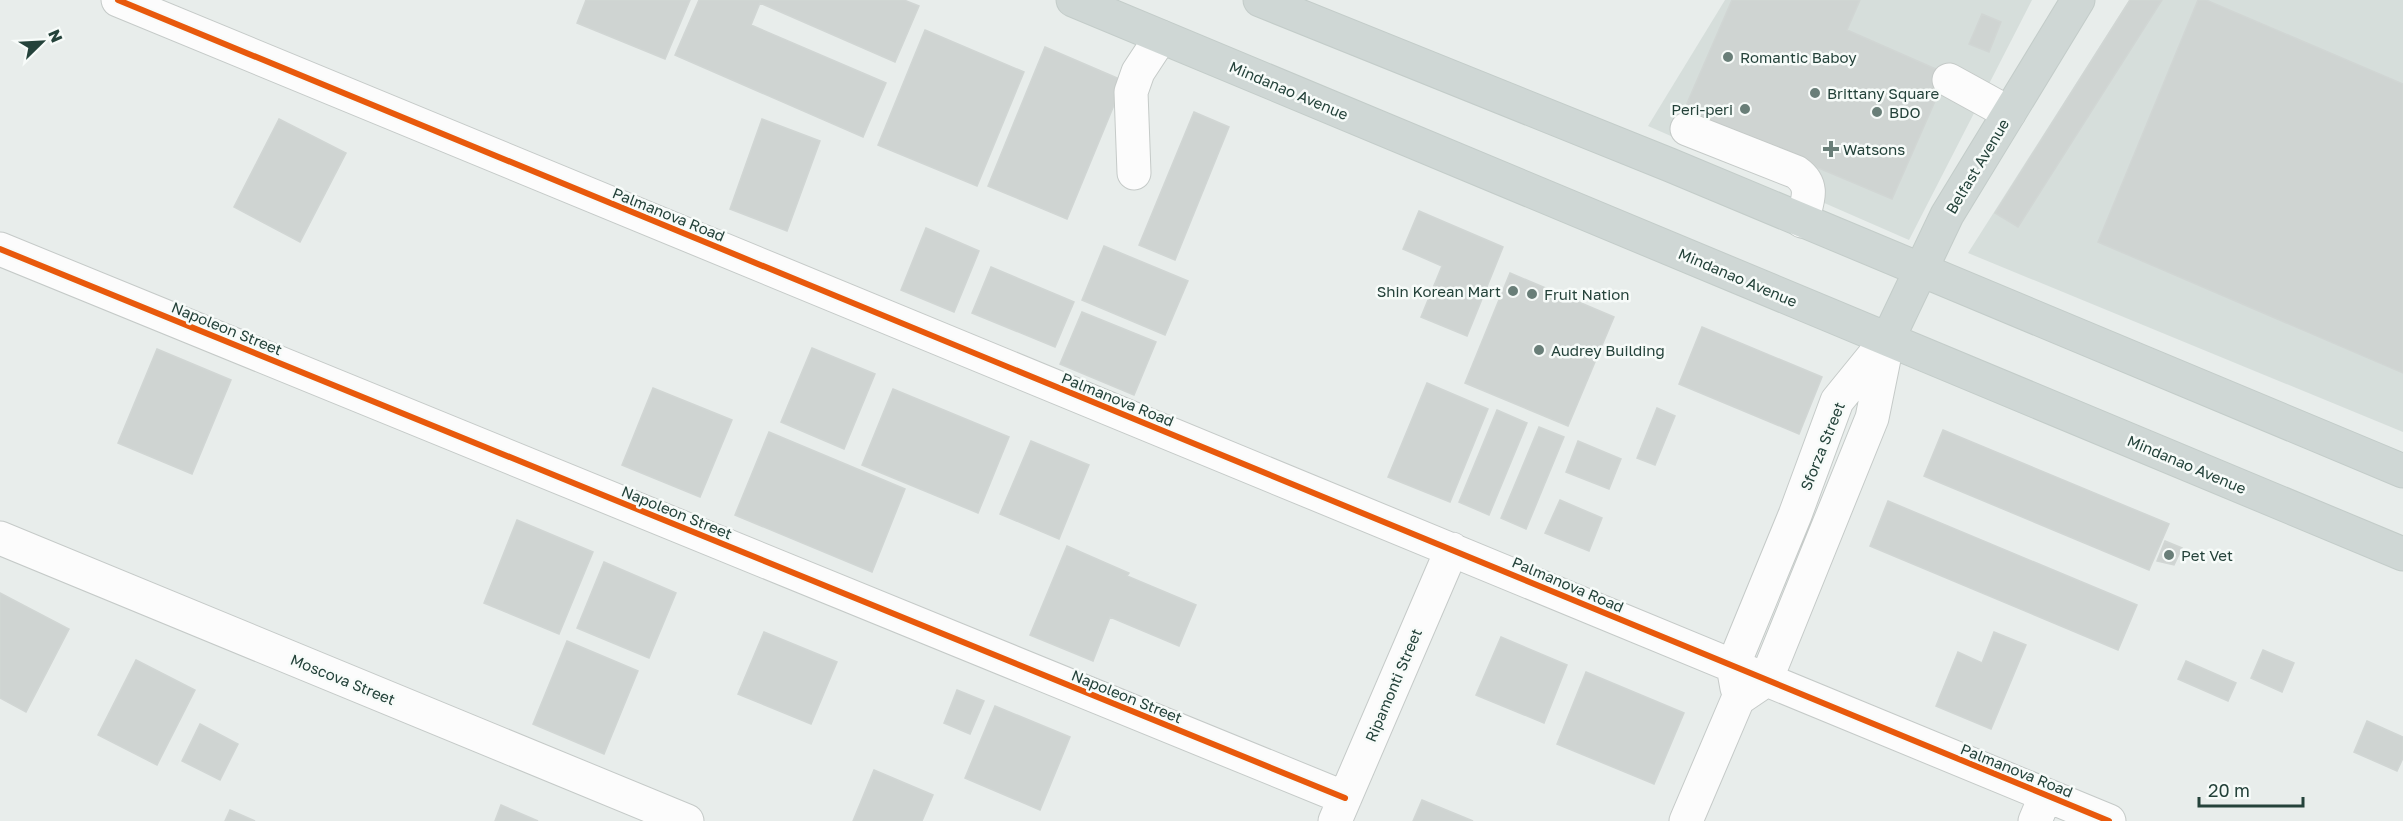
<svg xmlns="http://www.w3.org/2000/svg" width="2403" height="821" viewBox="0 0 2403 821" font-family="'Golos Text',sans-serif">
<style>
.built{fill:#d6dedb}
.building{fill:#cfd4d2;stroke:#d1d6d4;stroke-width:1.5}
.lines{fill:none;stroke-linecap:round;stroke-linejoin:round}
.minor-casing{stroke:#c5cac8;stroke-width:35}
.major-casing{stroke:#c3ccc9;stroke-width:35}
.minor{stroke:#fcfcfc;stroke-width:33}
.major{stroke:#cfd7d5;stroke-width:33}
.cycleway-casing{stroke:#f7fbf9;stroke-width:10}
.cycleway{stroke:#e8590c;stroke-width:6}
.poi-dot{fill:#697e78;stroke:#f7fbf9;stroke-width:2}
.labels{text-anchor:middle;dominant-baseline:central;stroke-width:5;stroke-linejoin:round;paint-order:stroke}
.poi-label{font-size:15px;fill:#24423a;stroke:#f7fbf9;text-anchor:start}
.street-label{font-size:15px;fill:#24423a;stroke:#f7fbf9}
</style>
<rect width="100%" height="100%" fill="#e8edeb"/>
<path class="built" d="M1725,0h307l-123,240 -261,-114z
M2129,0h274v432l-435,-179z"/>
<path class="building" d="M586,0h104l-25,59 -88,-36z
M699,0h205l15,6 -24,56 -135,-59 -9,22 135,58 -23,54 -188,-82z
M1732,0h128l-13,30 100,44 -55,125 -180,-76 -27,-15z
M2130,0h32l-144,227 -23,-14z
M2198,0h8l197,84v289l-305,-131z
M1982,14l19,8 -12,30 -20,-8z
M925,30l99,42 -47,114 -99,-41z
M1045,47l79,34 -57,138 -79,-33z
M1194,112l35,15 -54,133 -36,-15z
M279,119l67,34 -46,89 -66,-35z
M762,119l58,22 -33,90 -57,-22z
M1419,211l84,36 -36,89 -46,-19 21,-51 -39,-17z
M926,228l53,23 -25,61 -53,-22z
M1104,246l84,35 -23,54 -83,-35z
M991,267l83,35 -19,45 -83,-34z
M1510,273l104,44 -46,109 -103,-43z
M1082,312l74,30 -22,53 -74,-31z
M1702,327l120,50 -23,57 -120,-50z
M812,348l63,26 -31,75 -63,-27z
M157,349l74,31 -39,94 -74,-31z
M1427,383l61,26 -38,93 -62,-25z
M653,388l79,32 -32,77 -78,-32z
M893,389l116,48 -31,76 -116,-48z
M1657,408l18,8 -20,49 -18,-7z
M1497,410l30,13 -38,92 -30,-13z
M1539,427l25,10 -38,92 -25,-11z
M1943,430l226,94 -20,46 -225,-94z
M769,432l136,57 -33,83 -137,-57z
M1031,441l58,24 -30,74 -59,-25z
M1578,441l43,18 -12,30 -43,-17z
M1560,500l42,18 -13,33 -44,-18z
M1888,501l249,104 -19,45 -248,-104z
M1807,517l12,5 -10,27 -13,-5z
M517,520l76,32 -34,82 -75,-31z
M2165,541l17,7 -8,17 -17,-4z
M1067,546l62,27 -2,3 69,29 -17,41 -69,-29 -17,44 -63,-26z
M604,562l72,31 -27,65 -72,-30z
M0,593l69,36 -43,83 -26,-14z
M764,632l73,30 -26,62 -73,-30z
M1994,632l32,13 -35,84 -55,-23 22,-54 24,11z
M1501,637l66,28 -23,58 -68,-28z
M567,641l71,30 -34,83 -71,-30z
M2263,650l31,13 -12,29 -31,-14z
M136,660l59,30 -38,75 -59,-30z
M2186,661l50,22 -8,18 -50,-22z
M1586,672l98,41 -30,71 -97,-40z
M957,690l27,11 -14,33 -26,-11z
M995,706l75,31 -30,73 -75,-32z
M2367,721l36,16v21l-6,13 -43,-19z
M200,724l38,20 -18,36 -38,-19z
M874,770l59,25 -11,26h-69z
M1422,800l51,21h-60z
M501,805l37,16h-43z
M230,810l25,11h-30z"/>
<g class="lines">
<g class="minor-casing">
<path id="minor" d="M118,0l1991,821
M1949,80l60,33
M1687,129l109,43c20,14 11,29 6,49
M1134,173l-3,-81 7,-20 23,-35
M0,249l1345,549
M0,538l687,283
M1737,688l-4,-22 62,-151 42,-114 48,-59
M1335,821l117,-272
M1686,821l52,-122 28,-19 106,-262 16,-79
M2035,821l11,-26"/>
</g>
<g class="major-casing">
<path id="major" d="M1073,0l1330,554
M1260,0l410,165 733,306
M1888,339l59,-124 131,-215"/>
</g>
<use href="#minor" class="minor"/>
<use href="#major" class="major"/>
<g class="cycleway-casing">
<path id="cycleway" d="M118,0l1991,821
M0,249l1345,549"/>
</g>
<use href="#cycleway" class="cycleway"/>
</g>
<g class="poi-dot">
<circle cx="1728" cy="57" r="6"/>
<circle cx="1815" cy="93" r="6"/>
<circle cx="1745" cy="109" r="6"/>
<circle cx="1877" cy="112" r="6"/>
<path d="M1828 140h6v6h6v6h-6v6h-6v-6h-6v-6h6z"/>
<circle cx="1513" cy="291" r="6"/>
<circle cx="1532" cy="294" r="6"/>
<circle cx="1539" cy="350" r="6"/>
<circle cx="2169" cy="555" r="6"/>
</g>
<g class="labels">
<g class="poi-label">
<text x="1740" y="57">Romantic Baboy</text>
<text x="1827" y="93">Brittany Square</text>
<text x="1733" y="109" text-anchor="end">Peri-peri</text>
<text x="1889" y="112">BDO</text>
<text x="1843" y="149">Watsons</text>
<text x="1501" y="291" text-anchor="end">Shin Korean Mart</text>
<text x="1544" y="294">Fruit Nation</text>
<text x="1551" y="350">Audrey Building</text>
<text x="2181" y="555">Pet Vet</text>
</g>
<g class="street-label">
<text transform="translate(1289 90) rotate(23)">Mindanao Avenue</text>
<text transform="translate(1977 166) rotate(-59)">Belfast Avenue</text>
<text transform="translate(669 214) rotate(22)">Palmanova Road</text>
<text transform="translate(1738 277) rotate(23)">Mindanao Avenue</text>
<text transform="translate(227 328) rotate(22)">Napoleon Street</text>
<text transform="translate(1118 399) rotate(22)">Palmanova Road</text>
<text transform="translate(1822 446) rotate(-68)">Sforza Street</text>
<text transform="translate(2187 464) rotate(23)">Mindanao Avenue</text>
<text transform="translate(677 512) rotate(22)">Napoleon Street</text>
<text transform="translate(1568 584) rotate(23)">Palmanova Road</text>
<text transform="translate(343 679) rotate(22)">Moscova Street</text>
<text transform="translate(1393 685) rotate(-67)">Ripamonti Street</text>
<text transform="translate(1127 696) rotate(22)">Napoleon Street</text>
<text transform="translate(2017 770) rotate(22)">Palmanova Road</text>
</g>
</g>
<g transform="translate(42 42) rotate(66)" stroke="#f7fbf9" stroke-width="4.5" paint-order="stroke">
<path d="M0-4.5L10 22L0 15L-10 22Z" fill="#24423a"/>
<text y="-9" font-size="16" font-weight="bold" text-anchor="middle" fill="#24423a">N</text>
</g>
<path d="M2199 797v9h104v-9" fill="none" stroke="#24423a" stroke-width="3"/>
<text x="2208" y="797" font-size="18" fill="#24423a" stroke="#f7fbf9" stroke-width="4.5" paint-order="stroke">20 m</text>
</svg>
